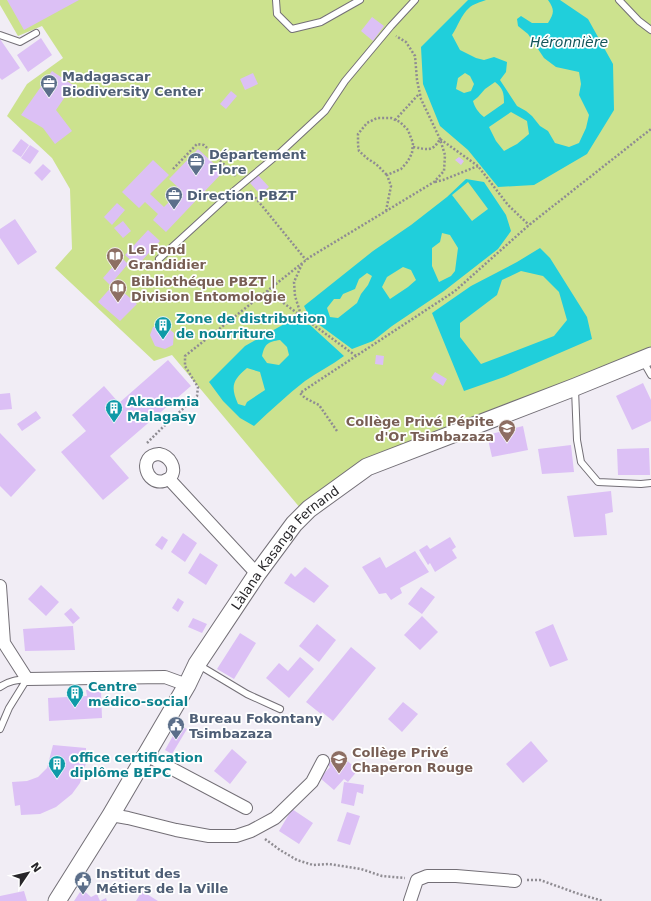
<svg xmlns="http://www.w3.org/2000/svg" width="651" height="901" viewBox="0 0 651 901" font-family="'DejaVu Sans',sans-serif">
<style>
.green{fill:#cce28e}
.water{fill:#20cfdb;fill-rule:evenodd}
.building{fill:#dcc0f5}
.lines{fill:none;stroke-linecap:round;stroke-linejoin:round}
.lane-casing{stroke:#736f76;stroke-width:8}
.street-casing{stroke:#736f76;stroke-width:14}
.secondary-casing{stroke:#736f76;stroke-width:19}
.path{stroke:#8f8c92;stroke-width:2.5;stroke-dasharray:2 2;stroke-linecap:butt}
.lane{stroke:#fff;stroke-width:6}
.street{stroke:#fff;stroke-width:12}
.secondary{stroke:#fff;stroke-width:17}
.labels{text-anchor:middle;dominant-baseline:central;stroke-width:3.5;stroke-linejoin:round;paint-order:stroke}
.service-label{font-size:13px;font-weight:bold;fill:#4e5e75;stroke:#fff;text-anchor:start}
.education-label{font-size:13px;font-weight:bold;fill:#785e54;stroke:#fff;text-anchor:start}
.culture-label{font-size:13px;font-weight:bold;fill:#0d838f;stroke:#fff;text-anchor:start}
.street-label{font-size:13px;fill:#28272a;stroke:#fff}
.water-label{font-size:14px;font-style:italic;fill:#13555a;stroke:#fff}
</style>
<rect width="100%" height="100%" fill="#f1edf5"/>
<path class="green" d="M0,0h651v348l-38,16 -166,64 -146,81 -129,-154 -18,6 -99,-93 17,-19 -2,-60 -18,-31 -45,-42 20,-32 36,-26 -21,-32 -24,10 -18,-31z"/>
<path class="water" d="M468,0h18c-5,2 -13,4 -17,8 -8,7 -11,18 -17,27l8,15 16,8 8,2 10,-3 13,5 -1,10 -6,8 17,26 9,5 6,5 8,10 8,5 7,12 14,4 10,-4 7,-15 3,-13 -10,-20 2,-11 -2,-12 -23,-5 -12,-9 -16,-24 -10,-8 -1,-7 4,-3 11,7h16c6,-10 7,-13 0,-23h12l28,19 25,45 1,46 -27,44 -53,31 -36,2 -30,-37 -28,-24 -17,-42 -2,-37zM465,73l5,3 4,8 -3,7 -7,2 -8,-4 2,-11zM495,82c8,6 9,11 9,21l-20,14c-6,-5 -9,-9 -11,-16l5,-4 7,-8zM511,112l16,9 2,13 -12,10 -13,7 -8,-10 -7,-14z
M466,179l18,3 22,33 5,16 -13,18 -54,42 -52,35 -19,15 -21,8 -42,-31 -6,-12 69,-55 38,-26 36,-28zM468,182l20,27 -16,12 -20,-26zM442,233l8,2 8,13 -3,23 -4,5 -12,6 -7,-16v-18l8,-6zM403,267l8,3 5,10 -8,7 -18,12 -8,-12 5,-10zM367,273l5,3 -4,9 -7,9 -4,9 -19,15 -8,-1 -3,-9 7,-9h6l3,-5 12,-5 4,-10z
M540,248l10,10 37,59 5,22 -88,38 -40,14 -32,-78 39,-27 46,-24zM521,271l22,5 16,16 8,28 -13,16 -73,28 -21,-27v-14l37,-28 5,-15z
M286,323l24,2 34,31c-12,9 -26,16 -39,25 -18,14 -35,30 -51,45l-14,-8 -17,-17 -14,-19 36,-36zM280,340l7,7 2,8 -10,10 -12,-2 -5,-7c3,-13 6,-14 18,-16zM247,368l13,4 5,18 -18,12 -2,4 -7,-2c-8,-18 -5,-24 9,-36z"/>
<path class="building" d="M7,0h72l-55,30z
M372,17l12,9 -11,15 -12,-10z
M41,38l11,17 -24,17 -11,-17z
M0,39l20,29 -18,12 -2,-2z
M52,71l21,14 -17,25 16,21 -17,13 -12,-16 -22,-13z
M253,73l5,11 -13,6 -5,-11z
M231,91l6,5 -11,13 -6,-5z
M21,139l8,6 -8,12 -9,-6z
M30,145l9,6 -9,13 -9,-6z
M198,149l25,23 -57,60 -13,-12 5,-6 -13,-12 -6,6 -17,-16 31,-32 16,15 -19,19 14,13 17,-17 -12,-11z
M459,157l5,4 -3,4 -6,-5z
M43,164l8,7 -9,10 -8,-8z
M258,175l11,12 -9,7 -10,-11z
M117,203l8,7 -13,15 -8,-8z
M15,219l22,33 -19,13 -18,-27v-9z
M123,221l8,10 -8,7 -9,-10z
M148,230l12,11 -23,25 -12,-11z
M121,257l7,7 -18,21 -7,-7z
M114,284l23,20 -17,17 -22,-19z
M164,325l10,8 -1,12 -8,4 -10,-3 -5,-11 3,-8z
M376,355l8,1 -1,9 -8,-1z
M168,360l23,26 -81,70 19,22 -26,22 -42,-48 25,-21 -14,-16 32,-29 15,17z
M435,372l12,7 -4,7 -12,-8z
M643,383l8,17v21l-19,9 -16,-34z
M10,393l2,16 -12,1v-16z
M36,411l5,7 -19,13 -5,-7z
M523,426l5,24 -36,7 -5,-22z
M0,433l36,37 -25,27 -11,-11z
M571,445l3,27 -32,2 -4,-25z
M649,448l1,27h-32l-1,-26z
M611,491l2,21 -8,2 2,21 -33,2 -7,-41z
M183,533l14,10 -12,19 -14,-10z
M162,536l6,4 -6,10 -7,-5z
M450,537l6,10 -4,3 5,8 -22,14 -5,-9 -2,2 -9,-15 8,-5 3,4z
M415,551l14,21 -29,16 2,5 -11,7 -5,-7 -7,1 -17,-27 18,-10 6,11z
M200,553l18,12 -12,20 -18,-12z
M305,567l24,19 -15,17 -30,-20 7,-10 4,4z
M41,585l18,17 -13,14 -18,-17z
M421,587l14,10 -13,17 -14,-10z
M178,598l6,4 -6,10 -6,-4z
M71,608l9,10 -7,6 -9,-10z
M422,616l16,16 -18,18 -16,-15z
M193,618l14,6 -5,9 -14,-6z
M317,624l19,16 -17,22 -20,-16z
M553,624l15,36 -18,7 -15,-35z
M73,626l2,24 -50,1 -2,-22z
M240,633l16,10 -22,36 -17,-10z
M351,647l25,21 -43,53 -11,-9 -1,2 -15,-12z
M300,657l14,12 -25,29 -23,-20 13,-15 9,8z
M86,690h15l1,28 -53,3 -1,-23 39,-2z
M403,702l15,12 -16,18 -14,-13z
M179,725l8,4 -15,25 -7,-4z
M531,741l17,20 -25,22 -17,-19z
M53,745l33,3v15l-6,20 -8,11 -16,13 -16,7 -19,1 -1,-10 -5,1 -3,-24 15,-1 11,-4 9,-9z
M232,749l15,13 -17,22 -16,-13z
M337,752l21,18 -10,12 -4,-3 -10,11 -14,-12 10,-11 -3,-3z
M344,782l20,3 -1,9 -6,-2 -3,14 -13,-3z
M292,809l21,14 -14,21 -20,-13z
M347,812l13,4 -10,29 -13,-4z
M82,889l9,8 6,-3 3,7 6,-3 1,3h-33z
M24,891l3,10h-27v-5z
M142,891l16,10h-22z"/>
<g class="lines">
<g class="lane-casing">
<path id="lane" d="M276,0l1,14 15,15 29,-7 39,-22
M619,0l20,21 12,9
M0,35l20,7 16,-9
M159,259l70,-64 53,-44 43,-40 20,-30 46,-55 24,-26
M643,361l8,14
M575,389l2,51 4,22 17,20 43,2 10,-1
M197,664l50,30 33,15
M0,687c8,-6 17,-7 27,-8
M0,729l9,-21 18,-29"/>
</g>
<g class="street-casing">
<path id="street" d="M159,454c11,2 19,15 11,24 -2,1 -4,2 -6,3 -18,5 -27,-26 -5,-27z
M169,479l88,95
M0,586l4,57 23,36 138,-2 22,8
M146,755l100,53
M111,815l17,3 48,12 33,6h27l15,-5 24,-13 37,-36 11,-21
M410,901l7,-21 10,-4h29l59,5"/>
</g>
<g class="secondary-casing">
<g id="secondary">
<path id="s1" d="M57,901l54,-86 76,-130 10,-21 60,-90 37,-50 15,-15 58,-42 208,-80 76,-31"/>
</g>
</g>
<path class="path" d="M395,120l24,-26
M413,147c14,2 19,6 27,-8l38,27 30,39 21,20
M173,169l24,-25 7,1 33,32
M435,182l8,-2 35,-14
M250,191l56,69
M386,211l5,-25 -4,-11 14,-6 7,-8 4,-8 1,-10 -5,-13 -8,-8 -9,-4h-14l-10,5 -9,11v11l1,6 9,8 8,5 11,11
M267,291l89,65
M301,315l-6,-19 -1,-14 8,-18
M337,431l-18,-26 -14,-7 -5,-5 56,-37 99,-65 74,-66 122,-96
M147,443l15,-15 35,-32 1,-9 -13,-21v-10l125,-99 124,-75 10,-11 1,-16 -5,-16 -19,-40 -4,-19 -2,-24 -9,-14 -10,-6
M265,839l15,11 17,10 16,5 16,-1 32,5 21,7 23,2
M527,880h13l39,14 24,7"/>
<use href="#lane" class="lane"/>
<use href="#street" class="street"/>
<use href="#secondary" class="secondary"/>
</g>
<defs>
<g id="office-pin" transform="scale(0.9)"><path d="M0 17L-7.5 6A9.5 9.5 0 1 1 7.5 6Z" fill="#5c6f8a" stroke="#fff"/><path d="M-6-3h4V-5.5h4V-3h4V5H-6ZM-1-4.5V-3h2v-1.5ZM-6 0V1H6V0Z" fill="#fff"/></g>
<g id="library-pin" transform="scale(0.9)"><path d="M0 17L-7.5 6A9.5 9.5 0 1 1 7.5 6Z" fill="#8d6e63" stroke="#fff"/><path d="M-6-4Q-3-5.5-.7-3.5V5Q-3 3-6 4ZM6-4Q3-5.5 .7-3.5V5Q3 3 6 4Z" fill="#fff"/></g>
<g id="building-pin" transform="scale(0.9)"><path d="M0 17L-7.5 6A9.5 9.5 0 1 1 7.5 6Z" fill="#0f9aa8" stroke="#fff"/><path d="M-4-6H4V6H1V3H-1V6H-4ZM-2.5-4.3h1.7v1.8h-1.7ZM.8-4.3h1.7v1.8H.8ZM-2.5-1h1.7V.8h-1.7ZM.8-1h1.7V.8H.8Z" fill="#fff"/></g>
<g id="school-pin" transform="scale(0.9)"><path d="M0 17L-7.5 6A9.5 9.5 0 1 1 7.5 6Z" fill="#8d6e63" stroke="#fff"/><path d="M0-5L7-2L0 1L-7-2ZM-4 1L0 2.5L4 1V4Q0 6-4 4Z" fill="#fff"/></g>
<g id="civic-pin" transform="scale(0.9)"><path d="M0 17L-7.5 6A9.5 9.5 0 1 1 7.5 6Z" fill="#5c6f8a" stroke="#fff"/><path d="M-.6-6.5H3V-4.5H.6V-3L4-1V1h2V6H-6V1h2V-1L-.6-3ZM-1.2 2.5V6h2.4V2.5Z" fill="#fff"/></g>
</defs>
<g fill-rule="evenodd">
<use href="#office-pin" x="49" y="83"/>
<use href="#office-pin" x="196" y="161"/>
<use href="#office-pin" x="174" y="195"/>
<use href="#library-pin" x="115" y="256"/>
<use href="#library-pin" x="118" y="288"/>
<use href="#building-pin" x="163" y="325"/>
<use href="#building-pin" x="114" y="408"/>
<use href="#school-pin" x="507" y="428"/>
<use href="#building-pin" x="75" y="693"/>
<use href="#civic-pin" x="176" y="725"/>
<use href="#school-pin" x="339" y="759"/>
<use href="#building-pin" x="57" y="764"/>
<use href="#civic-pin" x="83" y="880"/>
</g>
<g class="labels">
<g class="service-label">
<text x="62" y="76">Madagascar<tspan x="62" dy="15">Biodiversity Center</tspan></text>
<text x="209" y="154">Département<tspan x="209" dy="15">Flore</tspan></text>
<text x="187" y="195">Direction PBZT</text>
<text x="189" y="718">Bureau Fokontany<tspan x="189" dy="15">Tsimbazaza</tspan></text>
<text x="96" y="873">Institut des<tspan x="96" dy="15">Métiers de la Ville</tspan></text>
</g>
<g class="education-label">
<text x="128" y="249">Le Fond<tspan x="128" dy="15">Grandidier</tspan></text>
<text x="131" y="281">Bibliothéque PBZT |<tspan x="131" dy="15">Division Entomologie</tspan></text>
<text x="494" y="421" text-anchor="end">Collège Privé Pépite<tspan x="494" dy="15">d'Or Tsimbazaza</tspan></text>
<text x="352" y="752">Collège Privé<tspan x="352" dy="15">Chaperon Rouge</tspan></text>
</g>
<g class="culture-label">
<text x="176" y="318">Zone de distribution<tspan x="176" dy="15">de nourriture</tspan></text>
<text x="127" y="401">Akademia<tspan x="127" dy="15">Malagasy</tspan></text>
<text x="88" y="686">Centre<tspan x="88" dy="15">médico-social</tspan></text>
<text x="70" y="757">office certification<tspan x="70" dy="15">diplôme BEPC</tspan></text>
</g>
<g class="street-label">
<text stroke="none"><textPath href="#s1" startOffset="422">Làlana Kasanga Fernand</textPath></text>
</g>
<g class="water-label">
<text x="569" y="42">Héronnière</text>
</g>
</g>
<g transform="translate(28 873) rotate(55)" stroke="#ffffff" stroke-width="3" paint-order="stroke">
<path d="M0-3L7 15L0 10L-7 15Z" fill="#28272a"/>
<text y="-6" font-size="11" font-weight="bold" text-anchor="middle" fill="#28272a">N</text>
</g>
</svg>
